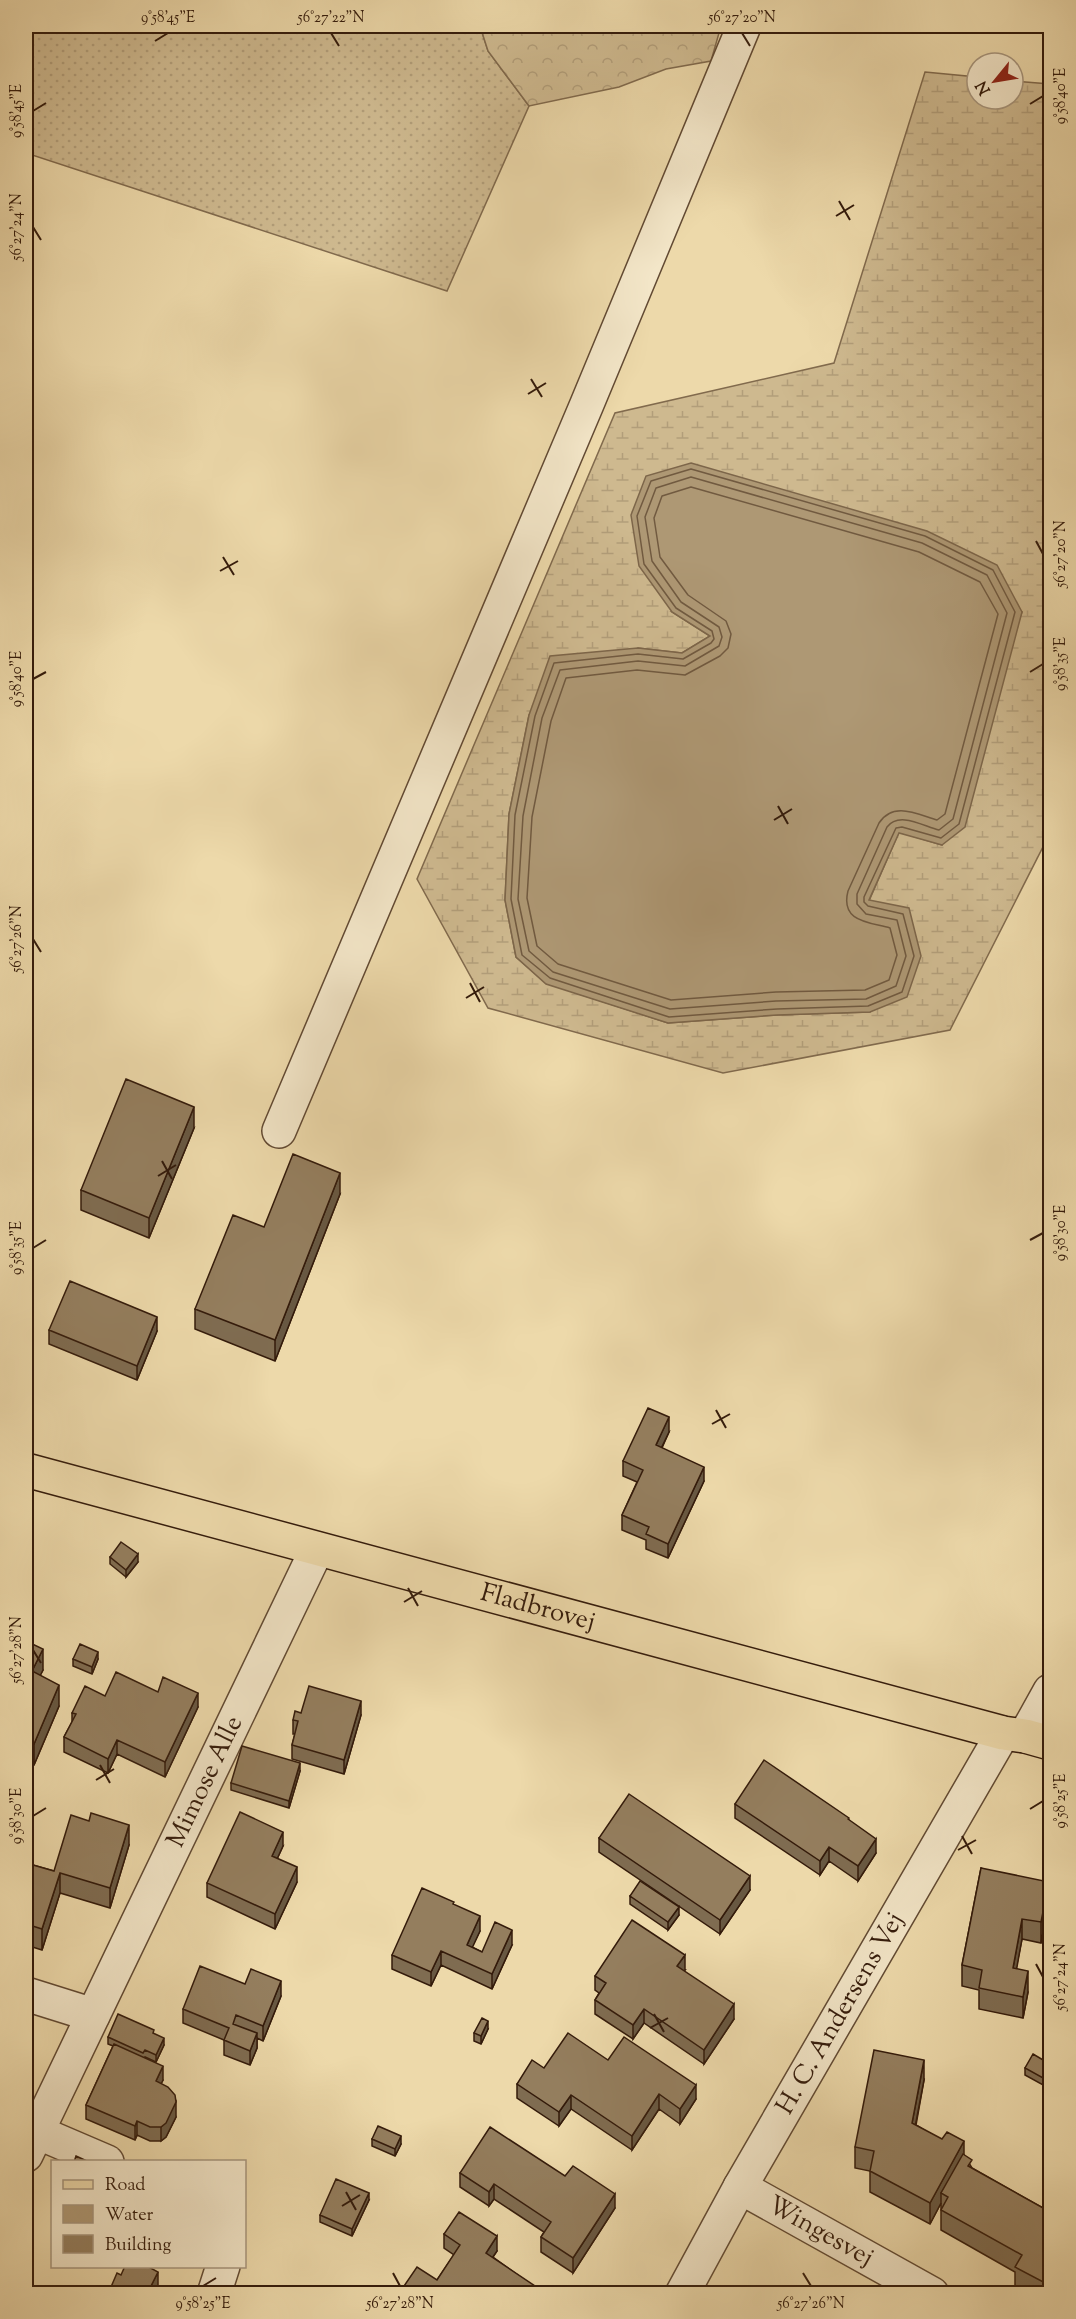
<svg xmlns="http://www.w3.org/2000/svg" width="1076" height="2319" viewBox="0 0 1076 2319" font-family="'Sorts Mill Goudy',serif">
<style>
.grass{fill:url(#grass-dots);stroke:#816a4d;stroke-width:1.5}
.forest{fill:url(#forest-crowns);stroke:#816a4d;stroke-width:1.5}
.wetland{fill:url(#wetland-marsh);stroke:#816a4d;stroke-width:1.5;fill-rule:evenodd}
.water{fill:#ae9874;stroke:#7d664a;stroke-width:1.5}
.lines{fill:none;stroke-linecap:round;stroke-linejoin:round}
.shore{stroke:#715a40;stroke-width:1.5}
.minor-casing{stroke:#624a33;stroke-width:36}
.major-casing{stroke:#341b0b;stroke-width:36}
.minor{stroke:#f3e6c8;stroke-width:33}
.major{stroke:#edd9aa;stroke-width:33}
.wall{fill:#7f6c51;stroke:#341b0b;stroke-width:1.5}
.shaded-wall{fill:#685842;stroke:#341b0b;stroke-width:1.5}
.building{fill:#947e5e;stroke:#341b0b;stroke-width:1.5}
.ticks{fill:none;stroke:#341b0b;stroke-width:2}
.labels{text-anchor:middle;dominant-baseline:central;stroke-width:6;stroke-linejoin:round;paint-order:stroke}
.street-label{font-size:26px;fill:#341b0b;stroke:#f3e6c8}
.neatline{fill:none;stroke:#341b0b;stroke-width:2}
.ticks-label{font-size:15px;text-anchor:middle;fill:#341b0b}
</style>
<defs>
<pattern id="grass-dots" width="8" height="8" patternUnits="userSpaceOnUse" patternTransform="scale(1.5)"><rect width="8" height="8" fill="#ceb98f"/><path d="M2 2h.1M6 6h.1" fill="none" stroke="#b29e7a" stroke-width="1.8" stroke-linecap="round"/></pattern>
<pattern id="forest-crowns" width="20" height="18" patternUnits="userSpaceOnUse" patternTransform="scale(1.5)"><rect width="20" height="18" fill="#ceb98f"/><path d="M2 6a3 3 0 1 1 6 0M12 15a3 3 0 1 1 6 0" fill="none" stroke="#b29e7a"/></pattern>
<pattern id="wetland-marsh" width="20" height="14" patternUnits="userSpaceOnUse" patternTransform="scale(1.5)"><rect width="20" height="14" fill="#ceb98f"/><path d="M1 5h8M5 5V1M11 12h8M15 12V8" fill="none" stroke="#b29e7a"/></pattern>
</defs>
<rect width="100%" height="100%" fill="#edd9aa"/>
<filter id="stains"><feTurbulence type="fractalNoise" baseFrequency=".00333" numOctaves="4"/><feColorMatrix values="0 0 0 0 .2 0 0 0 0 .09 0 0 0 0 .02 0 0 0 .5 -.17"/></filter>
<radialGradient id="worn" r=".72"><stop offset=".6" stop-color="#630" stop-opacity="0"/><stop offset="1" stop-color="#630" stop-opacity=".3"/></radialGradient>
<path class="grass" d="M26,26h454l8,25 41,55 -82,185 -421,-138z"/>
<path class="forest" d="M480,26h241l-10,35 -45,8 -47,18 -90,19 -41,-55z"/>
<path class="wetland" d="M925,72l52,5v22h36v-18l37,3v749l-100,197 -227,43 -235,-65 -71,-129 198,-466 219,-50zM672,612h350l-80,233 -43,-13 -30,69 1,111 -93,3 -109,8 -122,-40 -30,-26 -11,-57 4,-86 20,-99 109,-67 44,5 28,-17z"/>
<path class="water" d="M691,463l236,68 70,34 25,47 -57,215 -23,18 -43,-12 -30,67 40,8 12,48 -14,41 -37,15 -93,3 -109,8 -122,-39 -30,-27 -11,-57 4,-86 20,-99 21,-59 88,-8 44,5 28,-17 -38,-24 -33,-46 -8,-51 15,-39z"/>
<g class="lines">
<path class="shore" d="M691,469l234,67 68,34 22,42 -56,212 -18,14 -39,-11 -6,1 -32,69v5l4,4 35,8 11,42 -12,36 -34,14 -91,3 -108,8 -119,-39 -28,-23 -11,-56 4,-84 20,-99 19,-53 84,-9 45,5 28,-16 3,-4 -2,-8 -36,-23 -32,-44 -7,-48 14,-35z
M691,477l231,66 65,32 20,38 -54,206 -14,11c-16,-4 -40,-19 -52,-3l-30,67v10l9,10 31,6 9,36 -10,30 -30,13 -90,2 -106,8 -117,-37 -24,-21 -11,-52 5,-83 19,-98 18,-48 78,-9 47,5 34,-20 3,-9 -3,-10 -38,-25 -29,-41 -7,-44 11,-29z
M691,487l228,65 61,30 18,32 -53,200 -8,6c-20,-6 -44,-19 -58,3l-31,68c-8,31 21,31 42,37l7,27 -8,25 -24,10 -89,2 -105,8 -113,-36 -21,-18 -10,-48 5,-81 19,-96 15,-43 71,-8 48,5 35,-19 8,-8 3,-14 -5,-13 -38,-26 -28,-38 -6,-39 8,-22z"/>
<g class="minor-casing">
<g id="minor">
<path d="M279,1131l308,-727 157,-378"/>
<path d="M1025,1736l25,-45"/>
<path d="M26,1994l67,21"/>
<path d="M37,2132l70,30"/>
<path id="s1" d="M26,2155l291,-606"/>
<path id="s2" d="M740,2187l192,107"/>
<path d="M214,2294l9,-28"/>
<path id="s3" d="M682,2294l58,-107 263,-454"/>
</g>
</g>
<g class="major-casing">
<g id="major">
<path id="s4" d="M26,1470l977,263 22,3 25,7"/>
</g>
</g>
<use href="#minor" class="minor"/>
<use href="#major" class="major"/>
</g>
<path class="wall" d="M194,1128l-45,110 -68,-28v-20z
M340,1194l-65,167 -80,-32v-20l69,-82z
M49,1330l108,1 -20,49 -88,-36z
M669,1432l-7,16 42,33 -36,77 -22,-9v-9l-24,-10v-15l15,-33 -14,-6v-15z
M110,1557l28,5 -12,15 -16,-13z
M26,1641l17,29 -3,5 19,31 -25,59 -8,-4z
M73,1659h25l-6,15 -19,-8z
M158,1692l40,15 -33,70 -48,-23 -9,19 -44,-21v-15l8,-15v-9l33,-17z
M301,1713l60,2 -17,59 -52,-15v-14l3,-11h-2v-14z
M300,1771l-11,37 -58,-18v-7z
M735,1804l114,16 27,33 -18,28 -29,-20 -9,14 -85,-57z
M599,1838l151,52 -30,44 -121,-82z
M129,1845l-19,63 -50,-15 -18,57 -16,-5v-82l28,8z
M283,1846l-6,13 20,23 -22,47 -68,-32v-14z
M981,1868l68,34 -8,41 -19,-4 -6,30 12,23 -5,26 -44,-9v-19l-17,-4v-21z
M630,1896l49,19 -11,15 -38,-26z
M454,1905l26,26 -8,16 10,5 30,-7 -20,44 -51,-24 -10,21 -39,-17v-14z
M685,1970l-1,1 50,48 -30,45 -60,-41 -11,16 -38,-25v-14l4,-7 -4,-3v-14z
M245,1984l36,12 -18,45 -6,-3v10l-7,17 -26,-10v-15l-41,-17v-14z
M488,2029l-7,15 -7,-3v-8z
M154,2034l10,11 -8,17 -11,-5 -1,1 19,22 -2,3 15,34 -10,20 -5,4h-11l-13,-6 -2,5 -49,-21v-14l27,-59 -5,-2v-7z
M608,2060l88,39 -16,25 -21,-15 -27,41 -61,-41 -12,17 -42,-28v-14l27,-16z
M1050,2064l-7,21 -18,-10v-7z
M924,2080l-8,45 48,30 8,13 71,40 7,86h-24l-11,-6v-16l-74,-42v-27l-11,21 -60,-32v-21l-15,-3v-21z
M372,2139l29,5 -6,12 -23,-10z
M460,2173l105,3 50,32 -42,65 -32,-21v-15l3,-5 -50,-33 -5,7 -29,-19z
M369,2200l-17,36 -32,-14v-7z
M444,2234l53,17 -4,6 51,37h-140v-8l33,-6 17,-25 -10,-7z"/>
<path class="shaded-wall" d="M194,1107v21l-45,110v-20z
M340,1173v21l-65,167v-21z
M157,1317v14l-20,49v-14z
M669,1417v15l-13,27v-14z
M704,1467v14l-36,77v-14z
M138,1554v8l-12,15v-7z
M43,1649v21l-11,22v-21z
M98,1652v7l-6,15v-7z
M59,1685v21l-25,59v-21z
M198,1693v14l-33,70v-15z
M361,1701v14l-17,59v-14z
M117,1740v14l-9,19v-14z
M300,1763v8l-11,37v-7z
M129,1825v20l-19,63v-20z
M283,1832v14l-11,24v-14z
M876,1839v14l-18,28v-15z
M829,1847v14l-9,14v-14z
M297,1867v15l-22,47v-15z
M60,1873v20l-18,57v-21z
M750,1876v14l-30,44v-14z
M1049,1882v20l-8,41v-21z
M679,1907v8l-11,15v-8z
M480,1916v15l-13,28v-14z
M1022,1919v20l-9,50v-21z
M512,1930v15l-20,44v-15z
M441,1951v14l-10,21v-14z
M685,1955v15l-8,11v-15z
M1028,1971v21l-5,26v-21z
M281,1981v15l-18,45v-15z
M734,2004v15l-30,45v-14z
M644,2009v14l-11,16v-14z
M488,2021v8l-7,15v-8z
M257,2033v15l-7,17v-14z
M164,2038v7l-8,17v-7z
M924,2060v20l-12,63v-20z
M1050,2065v8l-7,12v-7z
M163,2066v14l-7,15v-14z
M696,2085v14l-16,25v-15z
M659,2094v15l-27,41v-14z
M571,2095v14l-12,17v-14z
M176,2102v15l-10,20 -5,4v-14z
M137,2121v14l-2,5v-14z
M401,2136v8l-6,12v-7z
M964,2141v21l-23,31v10l-11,21v-21z
M494,2184v15l-5,7v-14z
M369,2193v7l-17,36v-7z
M615,2194v14l-42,65v-15z
M497,2236v15l-11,16v-14z
M158,2272v20l-8,-4z
M1050,2278v16h-3v-10z"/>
<path class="building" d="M126,1079l68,28 -45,111 -68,-28z
M293,1154l47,19 -65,167 -80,-31 38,-94 31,12z
M70,1281l87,36 -20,49 -88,-36z
M648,1408l21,9 -13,28 48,22 -36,77 -22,-10 3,-7 -27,-12 21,-45 -20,-9z
M121,1542l17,12 -12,16 -16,-13z
M26,1641l17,8 -11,22 27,14 -25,59 -8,-4z
M80,1644l18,8 -6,15 -19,-8z
M116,1672l42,20 5,-15 35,16 -33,69 -48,-22 -9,19 -44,-22 12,-23 -4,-1 13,-27 20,10z
M309,1686l52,15 -17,59 -52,-15 6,-24 -5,-1 2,-9 6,2z
M242,1746l58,17 -11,38 -58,-18z
M764,1760l85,58 -1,1 28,20 -18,27 -29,-19 -9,14 -85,-57z
M629,1794l121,82 -30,44 -121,-82z
M240,1812l43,20 -11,24 25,11 -22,47 -68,-31z
M91,1813l38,12 -19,63 -50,-15 -18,56 -16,-5v-61l28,8 17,-56 18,6z
M981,1868l68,14 -8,40 -19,-3 -9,49 15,3 -5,26 -44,-9 3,-18 -20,-5z
M640,1881l39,26 -11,15 -38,-26z
M422,1888l32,14 -1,2 27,12 -13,29 15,7 13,-30 17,8 -20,44 -51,-23 -10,21 -39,-17z
M632,1920l53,35 -8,11 57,38 -30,46 -60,-41 -11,16 -38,-25 11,-17 -11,-7z
M200,1966l45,18 6,-15 30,12 -18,45 -27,-11 -3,9 24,9 -7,18 -26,-11 5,-12 -46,-19z
M118,2014l36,16 -1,3 11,5 -8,17 -11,-5 -2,3 -35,-16z
M482,2018l6,3 -7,15 -7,-3z
M568,2033l40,27 16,-23 72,48 -16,24 -21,-15 -27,42 -61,-41 -12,17 -42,-28 15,-24 12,8z
M114,2044l49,22 -7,15 12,6 7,8 1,7 -10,21 -5,4h-11l-13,-6 -2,5 -49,-21z
M874,2050l50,10 -12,63 30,16 5,-7 17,9 -34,62 -60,-32 4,-20 -19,-4z
M1033,2054l17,10 -7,14 -18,-10z
M378,2126l23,10 -6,13 -23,-10z
M490,2127l75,49 8,-10 42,28 -42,64 -32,-21 10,-15 -57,-38 -5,8 -29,-19z
M963,2154l9,6 -4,6 75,42 6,-9 1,1v78l-3,6 -32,-17 7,-12 -81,-45 7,-13 -7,-4z
M76,2156l13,6h-15z
M336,2179l33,14 -17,36 -32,-14z
M459,2212l38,24 -11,17 58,39 -1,2h-128l-11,-8 13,-19 20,13 23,-35 -16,-11z
M125,2266h22l11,6 -8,16 11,6h-53l9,-21 4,2z"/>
<path class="ticks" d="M331,33l8,13M742,33l8,13M155,41l13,-8M1030,104l13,-8M33,111l13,-8M839,201l11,19M836,216l18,-11M33,227l8,13M531,379l11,18M528,394l18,-11M1036,541l7,13M223,557l11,18M220,571l18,-10M1030,672l13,-8M33,679l13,-7M778,806l10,18M774,820l18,-11M33,939l8,13M470,983l10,19M466,998l18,-11M162,1161l10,18M158,1176l18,-11M1030,1240l13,-7M33,1248l13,-8M716,1410l10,18M712,1424l18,-10M408,1588l10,18M404,1602l18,-11M33,1650l8,13M100,1765l10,18M96,1780l18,-11M1030,1809l13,-8M33,1816l13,-8M962,1836l10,18M958,1850l18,-10M1036,1964l7,13M654,2014l10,18M650,2028l18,-10M346,2192l10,18M342,2206l18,-11M393,2273l7,13M803,2273l8,13M203,2286l13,-8"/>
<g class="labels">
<g class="street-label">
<text stroke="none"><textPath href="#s4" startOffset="530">Fladbrovej</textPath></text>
<text stroke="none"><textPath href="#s1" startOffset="414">Mimose Alle</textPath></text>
<text stroke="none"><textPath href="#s3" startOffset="322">H. C. Andersens Vej</textPath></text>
<text stroke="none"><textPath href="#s2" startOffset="92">Wingesvej</textPath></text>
</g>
</g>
<rect width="1076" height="2319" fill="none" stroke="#edd9aa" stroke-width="66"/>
<rect x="51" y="2160" width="195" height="108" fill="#f3e6c8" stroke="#a7957c" stroke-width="1.5"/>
<rect x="63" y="2180" width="30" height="9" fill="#edd9aa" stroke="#a7957c" stroke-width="1.5"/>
<text x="105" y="2190" font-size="18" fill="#341b0b">Road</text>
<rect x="63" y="2205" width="30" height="18" fill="#ae9874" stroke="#a7957c" stroke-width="1.5"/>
<text x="105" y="2220" font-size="18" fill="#341b0b">Water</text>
<rect x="63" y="2235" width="30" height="18" fill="#947e5e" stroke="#a7957c" stroke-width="1.5"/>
<text x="105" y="2250" font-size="18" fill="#341b0b">Building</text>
<g transform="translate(995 81) rotate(240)"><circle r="28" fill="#f3e6c8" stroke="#a7957c" stroke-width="1.5"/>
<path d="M0-4.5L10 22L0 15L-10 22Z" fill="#8f2418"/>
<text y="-9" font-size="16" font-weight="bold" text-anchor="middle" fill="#341b0b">N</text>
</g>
<rect x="33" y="33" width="1010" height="2253" class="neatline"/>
<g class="ticks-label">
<text x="168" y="22">9°58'45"E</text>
<text x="331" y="22">56°27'22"N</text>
<text x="742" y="22">56°27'20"N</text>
<text transform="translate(1060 96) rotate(-90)" y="5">9°58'40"E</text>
<text transform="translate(16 111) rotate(-90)" y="5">9°58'45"E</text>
<text transform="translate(16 227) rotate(-90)" y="5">56°27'24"N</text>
<text transform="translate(1060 554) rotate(-90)" y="5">56°27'20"N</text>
<text transform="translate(1060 664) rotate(-90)" y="5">9°58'35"E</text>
<text transform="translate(16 679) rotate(-90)" y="5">9°58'40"E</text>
<text transform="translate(16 939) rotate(-90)" y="5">56°27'26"N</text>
<text transform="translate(1060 1233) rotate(-90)" y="5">9°58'30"E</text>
<text transform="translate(16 1248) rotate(-90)" y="5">9°58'35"E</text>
<text transform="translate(16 1650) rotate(-90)" y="5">56°27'28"N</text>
<text transform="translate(1060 1801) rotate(-90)" y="5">9°58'25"E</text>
<text transform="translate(16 1816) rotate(-90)" y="5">9°58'30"E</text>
<text transform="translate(1060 1977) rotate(-90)" y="5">56°27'24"N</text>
<text x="203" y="2308">9°58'25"E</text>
<text x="400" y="2308">56°27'28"N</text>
<text x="811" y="2308">56°27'26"N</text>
</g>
<rect width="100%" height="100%" filter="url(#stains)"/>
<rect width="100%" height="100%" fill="url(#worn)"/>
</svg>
